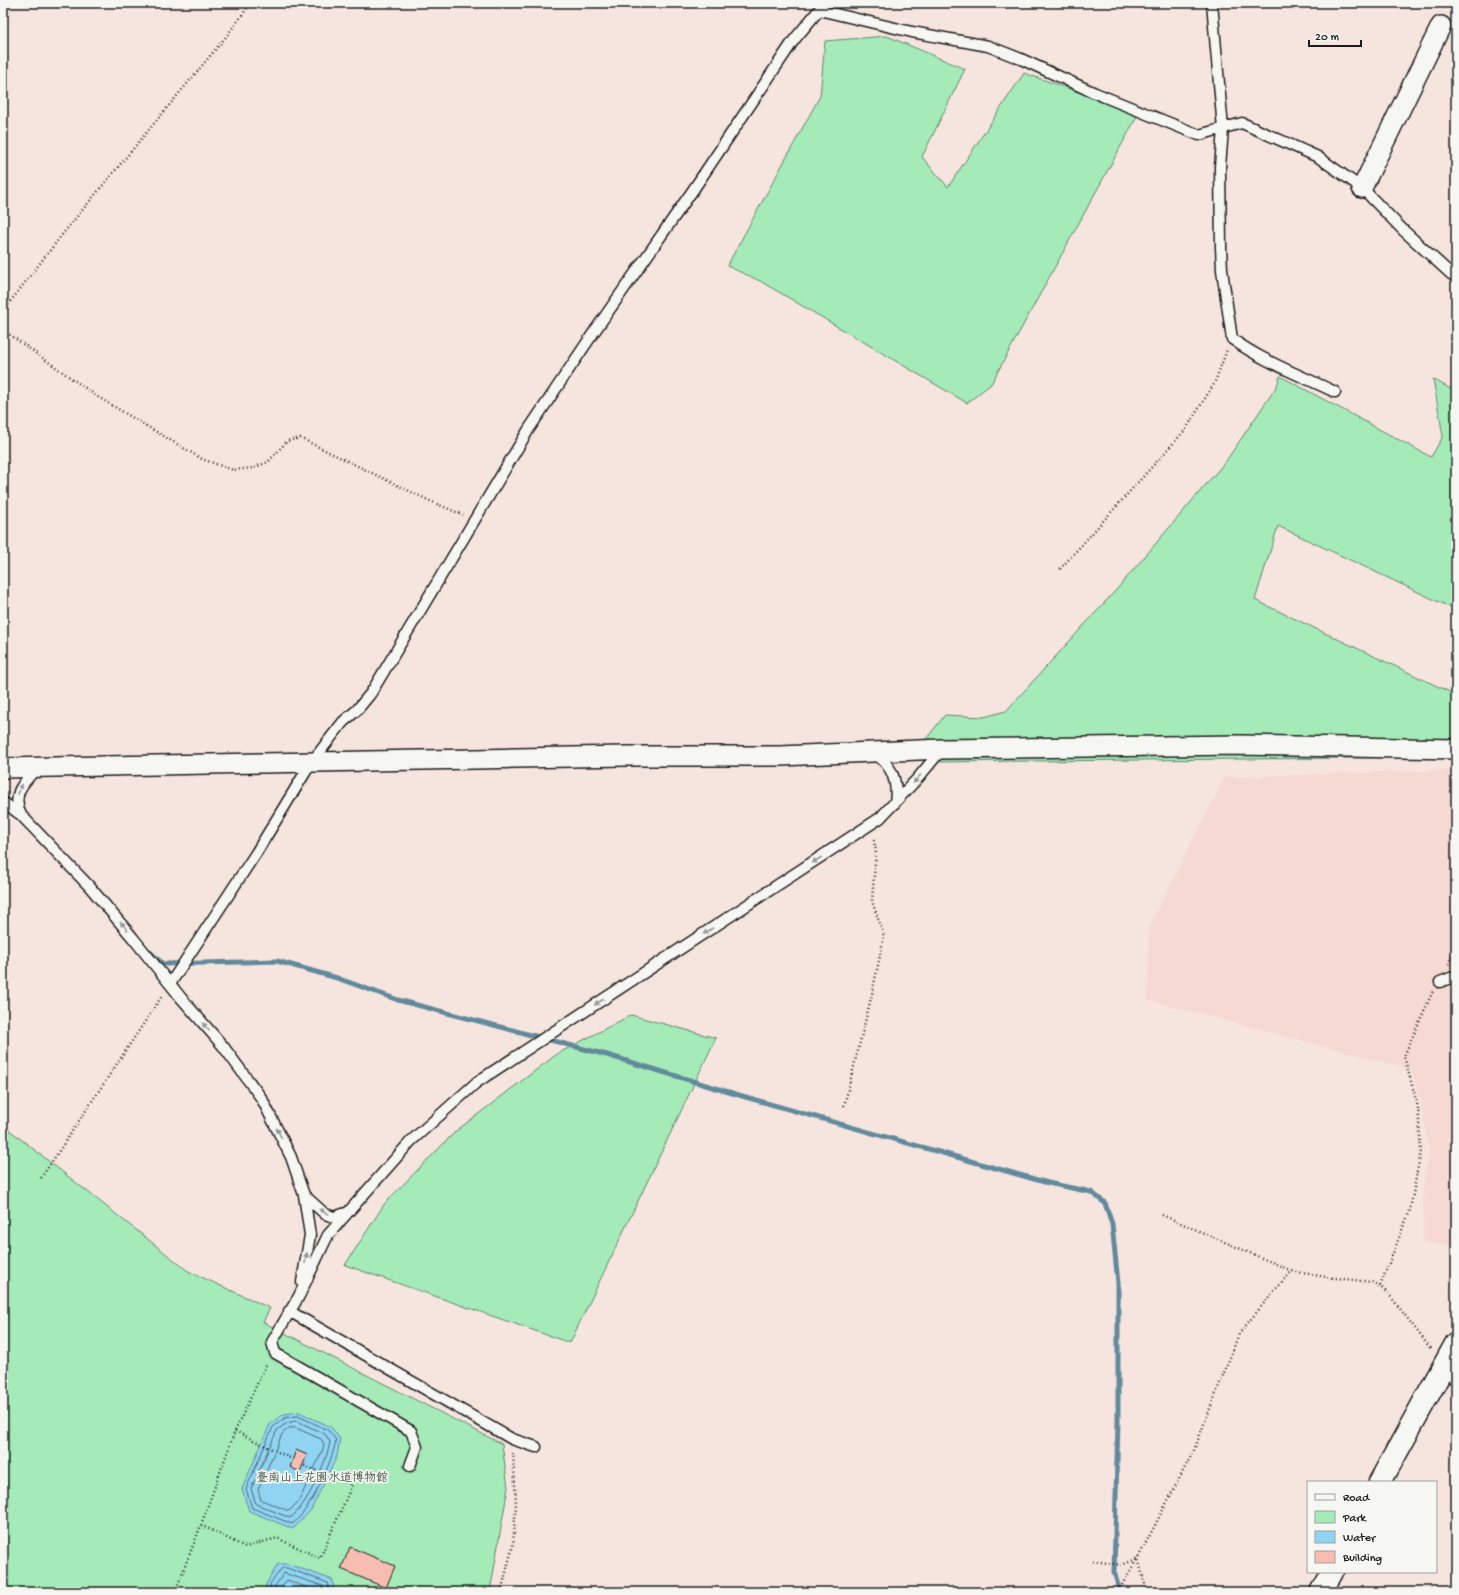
<svg xmlns="http://www.w3.org/2000/svg" width="1459" height="1595" viewBox="0 0 1459 1595" font-family="'Gochi Hand','LXGW WenKai TC',sans-serif">
<style>
.built{fill:#f6d9d2}
.green{fill:#a4ebb8;stroke:#60846a}
.water{fill:#90d4f2;stroke:#628a9c}
.lines{fill:none;stroke-linecap:round;stroke-linejoin:round}
.shore{stroke:#4a6672;stroke-width:1}
.stream{stroke:#628a9c;stroke-width:5}
.building{fill:#f7bdb2;stroke:#1c1c1c}
.lane-casing{stroke:#1c1c1c;stroke-width:13}
.street-casing{stroke:#1c1c1c;stroke-width:22}
.secondary-casing{stroke:#1c1c1c;stroke-width:25}
.path{stroke:#1c1c1c;stroke-width:2.5;stroke-dasharray:1 3;stroke-linecap:butt}
.lane{stroke:#f6f6f2;stroke-width:10}
.street{stroke:#f6f6f2;stroke-width:19}
.secondary{stroke:#f6f6f2;stroke-width:22}
.oneway{fill:#949492}
.labels{text-anchor:middle;dominant-baseline:central;stroke-width:3.5;stroke-linejoin:round;paint-order:stroke}
.park-label{font-size:12px;fill:#455a4b;stroke:#f6f6f2}
</style>
<rect width="100%" height="100%" fill="#f6e5df"/>
<filter id="ink" filterUnits="userSpaceOnUse"><feTurbulence type="fractalNoise" baseFrequency=".025" numOctaves="2"/><feDisplacementMap in="SourceGraphic" scale="8" xChannelSelector="R" yChannelSelector="G"/><feConvolveMatrix kernelMatrix="1 2 1 2 8 2 1 2 1" color-interpolation-filters="sRGB"/></filter>
<g filter="url(#ink)">
<path class="built" d="M1456,770v476l-33,-3v-53l6,-41 -9,-51 -9,-29 -263,-69 1,-74 76,-149z"/>
<path class="green" d="M887,36l78,33 -43,88 26,30 76,-114 115,40 -148,271 -24,19 -207,-122 -33,-15 93,-170 5,-55z
M1280,376l151,81 12,-21 -10,-57 23,13v218l-178,-84 -23,74 201,95v62l-527,5 -7,-18 23,-29 39,2 22,-6 111,-122 109,-128 51,-75z
M631,1015l85,23 -146,305 -225,-78 40,-62 71,-72 101,-77z
M3,1125l185,146 82,37 -7,14 239,122 6,43 -18,105h-487z"/>
<path class="water" d="M299,1412l32,15 9,12 -3,17 -26,54 -18,19 -44,-18 -7,-22 28,-65 14,-10z
M278,1564h10l45,16v12h-63l-4,-2v-6z"/>
<g class="lines">
<path class="shore" d="M298,1416l30,14 8,10c-4,22 -26,72 -44,84l-40,-16 -6,-19 27,-62 12,-9z
M297,1421l28,13 5,8c-3,19 -24,66 -40,76l-34,-14 -5,-15 26,-59 10,-7z
M296,1428l25,11 3,5 -2,8 -23,49 -10,10 -28,-11 -3,-10 24,-56 7,-6z
M271,1592l-1,-8 12,-16h5l41,15 1,9
M276,1592l-1,-6 9,-13 39,13 1,6
M282,1592v-6l5,-6 31,12"/>
<path class="stream" d="M147,949l16,15 114,-3 60,17 61,22 209,55 135,41 306,87 43,9 14,11 7,21 6,59v138l-4,151 6,20"/>
</g>
<path class="building" d="M296,1450l11,5 -7,17 -10,-5z
M350,1547l45,19 -9,22 -45,-19z"/>
<g class="lines">
<g class="lane-casing">
<path id="lane" d="M823,3l-4,7 93,22 76,14 33,13 74,34 104,42 43,-12 76,34 44,31 41,42 48,44 5,3
M1212,3l11,126 -3,38 1,80 1,23 10,69c32,23 68,36 103,53
M874,753c19,13 24,29 21,50
M3,802l18,13 68,71 44,52 49,61 41,47 39,53 29,58 13,38 6,40 -8,47
M21,815c-10,-21 2,-32 16,-47
M1440,982l16,-6
M170,984l86,-131 55,-90 32,-41 14,-12 14,-17 158,-264 65,-97 99,-142 101,-150 25,-30
M304,1195l21,19 9,3 12,-4
M289,1311l223,128 24,8
M1444,1368l12,13
M410,1466l7,-19 -6,-16 -136,-78 -3,-11 27,-46 29,-61 83,-94 66,-59 403,-264 38,-40 24,-29"/>
</g>
<g class="street-casing">
<path id="street" d="M1362,188l79,-162
M3,768l623,-12h154l162,-7 298,-4 216,4"/>
</g>
<g class="secondary-casing">
<path id="secondary" d="M1380,1482l76,-138
M1321,1592l11,-20"/>
</g>
<path class="path" d="M3,311l62,-80 160,-193 26,-35
M3,330l95,67 104,62 31,11 20,-2 15,-6 19,-21 13,-3 130,63 33,14
M1060,569l126,-140 28,-45 13,-34
M1448,964l8,-17
M844,1106l28,-112 12,-58 -12,-35 4,-51 -3,-12
M41,1178l121,-182
M1162,1215l130,56
M1380,1286l30,-76 11,-59 -3,-44 -14,-51 29,-65
M235,1431l57,28
M201,1525l34,-94 32,-68
M1093,1561l29,4 16,-7
M175,1592l26,-67 44,22 32,-9 43,20 32,-73 -49,-20
M501,1592l12,-47 3,-42 -3,-50
M1118,1592l19,-33
M1147,1592l-9,-34 56,-108 45,-116 34,-42 19,-21 34,6 46,5 8,4 11,11 40,52"/>
<use href="#lane" class="lane"/>
<use href="#street" class="street"/>
<use href="#secondary" class="secondary"/>
</g>
<defs><path id="oneway-solid" d="M-6-.8H1V-3.2L6.5 0L1 3.2V.8H-6Z"/></defs>
<g class="oneway">
<use href="#oneway-solid" transform="translate(917 779) rotate(131)"/>
<use href="#oneway-solid" transform="translate(20 789) rotate(-70)"/>
<use href="#oneway-solid" transform="translate(817 860) rotate(147)"/>
<use href="#oneway-solid" transform="translate(124 926) rotate(-131)"/>
<use href="#oneway-solid" transform="translate(708 931) rotate(147)"/>
<use href="#oneway-solid" transform="translate(599 1002) rotate(147)"/>
<use href="#oneway-solid" transform="translate(206 1027) rotate(-130)"/>
<use href="#oneway-solid" transform="translate(279 1133) rotate(-117)"/>
<use href="#oneway-solid" transform="translate(324 1212) rotate(-151)"/>
<use href="#oneway-solid" transform="translate(306 1258) rotate(-80)"/>
</g>
</g>
<g class="labels">
<g class="park-label">
<text x="322" y="1479">臺南山上花園水道博物館</text>
</g>
</g>
<rect width="1459" height="1595" fill="none" stroke="#f6f6f2" stroke-width="16"/>
<rect x="8" y="8" width="1443" height="1579" fill="none" stroke="#1c1c1c" stroke-width="1.5" filter="url(#ink)"/>
<rect x="1307" y="1481" width="130" height="92" fill="#f6f6f2" stroke="#9f9f9c"/>
<rect x="1315" y="1494" width="20" height="6" fill="#f6f6f2" stroke="#9f9f9c"/>
<text x="1343" y="1501" font-size="12" fill="#1c1c1c">Road</text>
<rect x="1315" y="1511" width="20" height="12" fill="#a4ebb8" stroke="#9f9f9c"/>
<text x="1343" y="1521" font-size="12" fill="#1c1c1c">Park</text>
<rect x="1315" y="1531" width="20" height="12" fill="#90d4f2" stroke="#9f9f9c"/>
<text x="1343" y="1541" font-size="12" fill="#1c1c1c">Water</text>
<rect x="1315" y="1551" width="20" height="12" fill="#f7bdb2" stroke="#9f9f9c"/>
<text x="1343" y="1561" font-size="12" fill="#1c1c1c">Building</text>
<path d="M1309 40v6h52v-6" fill="none" stroke="#1c1c1c" stroke-width="2"/>
<text x="1315" y="40" font-size="12" fill="#1c1c1c" stroke="#f6f6f2" stroke-width="3" paint-order="stroke">20 m</text>
</svg>
